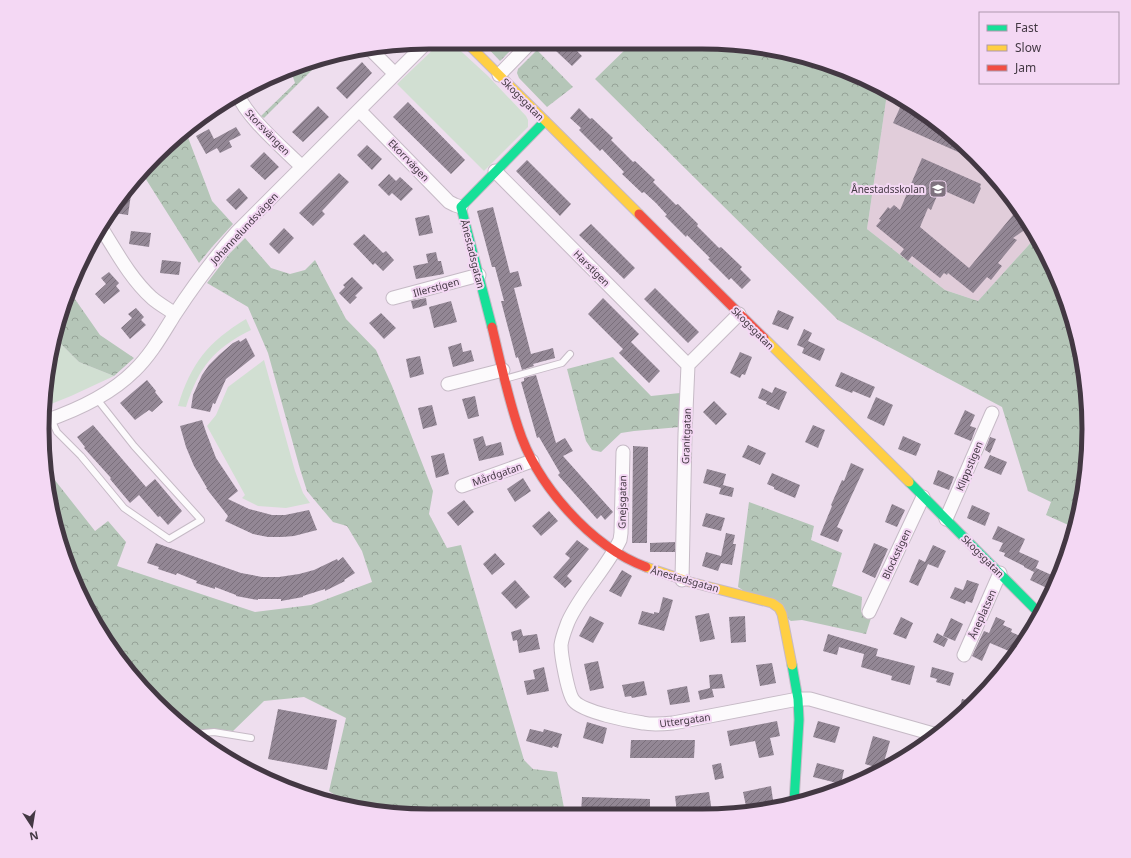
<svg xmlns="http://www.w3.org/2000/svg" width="1131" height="858" viewBox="0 0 1131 858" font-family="'Noto Sans',sans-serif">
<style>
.education{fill:#e1cdda}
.green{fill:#d1dfd2}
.forest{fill:url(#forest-crowns)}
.building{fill:url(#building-hatch)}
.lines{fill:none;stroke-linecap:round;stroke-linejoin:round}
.lane-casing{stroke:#c6bac6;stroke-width:8}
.street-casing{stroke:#c6bac6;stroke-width:15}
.fast-casing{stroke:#c6bac6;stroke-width:11}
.slow-casing{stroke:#c6bac6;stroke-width:11}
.jam-casing{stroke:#c6bac6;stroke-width:11}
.lane{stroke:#fcfafc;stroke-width:6}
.street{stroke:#fcfafc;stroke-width:13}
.fast{stroke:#16e098;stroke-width:9}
.slow{stroke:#ffcf43;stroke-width:9}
.jam{stroke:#f24e42;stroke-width:9}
.labels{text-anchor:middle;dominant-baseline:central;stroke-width:4;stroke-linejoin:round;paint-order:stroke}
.street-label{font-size:10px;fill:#433843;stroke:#f4d8f4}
.poi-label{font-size:10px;fill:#433843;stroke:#f4d8f4;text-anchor:end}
.rim{fill:none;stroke:#433843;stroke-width:5}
</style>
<defs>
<pattern id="forest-crowns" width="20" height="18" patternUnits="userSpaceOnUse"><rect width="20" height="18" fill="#b5c6b8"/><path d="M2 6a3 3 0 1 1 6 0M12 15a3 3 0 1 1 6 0" fill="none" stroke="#95a297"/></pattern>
<pattern id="building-hatch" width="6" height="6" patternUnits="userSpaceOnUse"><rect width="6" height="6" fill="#938795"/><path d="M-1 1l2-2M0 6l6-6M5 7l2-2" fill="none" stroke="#7a6f7b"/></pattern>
</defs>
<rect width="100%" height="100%" fill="#eedeee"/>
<path class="education" d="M887,94l30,13 59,49 48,58 12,23 -58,64 -33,-11 -78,-61z"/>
<path class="green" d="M441,42h10l37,34 38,40 2,4v7l-44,44 -87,-87z
M246,319l5,11c-38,19 -52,37 -65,77l-8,-1c13,-43 30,-64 68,-87z
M55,338l24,24 35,14 -43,20 -25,10 3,-53z
M264,360l31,111 8,22 7,10 -24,5 -28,-2 -16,-8 3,-3 -38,-69 9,-11 12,-28z"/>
<path class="forest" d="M482,42h37l-19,19z
M632,43h95l75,12 85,39 -20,135 78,61 33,11 58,-64 23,44 23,72 7,76 -7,75 -7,24 -29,-13 5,-13 -23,-11 -26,-84 -164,-87 -243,-241z
M537,50l36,37 -26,20 -28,-29 -2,-5 1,-4z
M325,57l-61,61 -3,-2 34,-33 -4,-12z
M186,132l26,69 21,23 -21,23 -13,16 -57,-90 13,-17z
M245,238l26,30 19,6 15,-4 10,-10 31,59 30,31 16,36 41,105 -4,23 18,34 14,-3 63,215 9,9 24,3 8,41h-186l-28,-7 -22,-15 17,-73 -42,-21 -40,4 -31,30 -18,-2 -26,1 -15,-10 -67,-76 -33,-67 -23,-82 -4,-20 3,-1 45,57 13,-10 18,21 -9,24 138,46 56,-7 61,-23 -10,-31 -15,-25 -14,-4 -26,-31 -7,-22 -32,-116 -20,-46 -41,-24 23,-30z
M70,292l30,43 34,23 -20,18 -35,-14 -24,-24z
M613,357l38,39 29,-3v34l-46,4 -13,2 -20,19 -9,-2 -6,-9 -19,-72z
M749,502l65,24 -3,14 31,13 -10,33 30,11 -1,15 10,6 -5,16 -64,-14 -11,1 -53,-34z"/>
<path class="building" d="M562,42h6l14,14 -10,10 -17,-16z
M362,62l10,11 -25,26 -11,-11z
M903,101l14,6 59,49 2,2 -2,2 -83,-37z
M408,102l57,58 -14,14 -58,-57z
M318,106l11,11 -26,25 -11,-10z
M579,108l11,11 2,-1 21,20 -2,2 22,22 2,-1 20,19 -2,2 23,23 2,-1 20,20 -1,2 22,22 2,-1 21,20 -2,2 11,11 -9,9 -11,-11 -2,2 -21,-21 2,-1 -23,-23 -1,2 -21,-21 2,-1 -11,-12 -12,-11 -2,1 -20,-19 2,-2 -22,-23 -2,2 -21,-21 2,-2 -11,-10z
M236,127l5,8 -12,6 3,6 -12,6 -3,-5 -11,6 -10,-18 13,-7 5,10z
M367,145l15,14 -10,11 -15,-15z
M264,152l15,15 -14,13 -15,-14z
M922,158l59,26 -1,3 1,1 -7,16 -34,-15 -9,21 -3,-2 -8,19 49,41 44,-53 8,-5 9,16 -17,12 4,2 -19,23 4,3 -11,14 -4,-3 -14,16 -25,-20 -1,2 -3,-2 -4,5 -28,-22 -4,5 -8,-7 4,-5 -28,-23 5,-6 -2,-1 9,-12 2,2 4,-4 6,5z
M527,160l44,44 -11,12 -44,-45z
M339,173l10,9 -27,29 3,3 -12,12 -14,-13z
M389,174l7,7 4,-4 13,12 -12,12 -9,-8 -3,3 -11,-11z
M132,188l-4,27 -14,-2 7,-9z
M239,188l9,10 -12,12 -10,-10z
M493,207l17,66 8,-2 4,15 -8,2 17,66 22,-6 2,10 -22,6 1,2 -12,4 -4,-13 -2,1 -15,-57h3l-9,-34h-3l-15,-56z
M429,215l4,18 -14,3 -4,-18z
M591,224l44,44 -11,11 -45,-44z
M284,228l10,10 -15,16 -10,-10z
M131,231l20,2 -2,14 -20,-3z
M364,234l19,19 3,-2 8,9 -11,11 -8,-8 -2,2 -20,-21z
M436,252l2,9h3l3,13 -28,5 -3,-13 15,-3 -2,-9z
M162,260l19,2 -2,13 -19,-2z
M109,272l10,11 -3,3 4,5 -16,13 -9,-10 11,-10 -5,-6z
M352,277l11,11 -8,8 2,1 -7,7 -11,-11 6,-6 -2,-2z
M655,288l44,44 -11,11 -44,-44z
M426,298l1,7 -14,4 -2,-8z
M603,298l36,36 -8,8 29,29 -11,12 -30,-30 4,-4 -35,-35z
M451,301l6,21 -23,6 -5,-21z
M136,308l8,9 -3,3 5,5 -16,14 -9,-11 11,-10 -4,-4z
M778,310l16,7 -6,13 -16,-6z
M381,313l15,15 -12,11 -15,-16z
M804,329l8,4 -4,8 17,8 -5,12 -18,-8 2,-5 -7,-3z
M246,338l9,18 -29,23 -11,25 -2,-1 -3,9 -19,-4 2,-13 9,-20 7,-10 10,-10 14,-12 6,-3 1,2z
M461,343l2,9 8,-2 3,11 -21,6 -5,-20z
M740,352l12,5 -7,18 -3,-1 -2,4 -10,-5z
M420,356l4,18 -14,4 -4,-19z
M841,372l34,15 -5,11 -17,-7 -1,2 -17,-7z
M536,375l20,68 9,-5 8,13 -10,5 50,56 -8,8 -4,-5 -4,4 -39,-44 2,-2 -21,-36 -2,1 -16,-56 3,-1v-3z
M147,380l9,11 -1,1 8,10 -11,10 -3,-2 -14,10 -15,-17z
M775,387l12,5 -8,18 -13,-6 1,-2 -9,-4 4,-10 10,5z
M475,396l4,20 -11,3 -6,-20z
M876,397l17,8 -9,21 -17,-8z
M714,401l13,13 -11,11 -13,-13z
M432,405l5,20 -14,4 -5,-21z
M965,410l10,5 -5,11 6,2 -5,13 -17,-7z
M202,420l4,12 10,26 22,33 -10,8 21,10 23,6h13l24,-5 8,20 -23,6 -12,1h-14l-15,-3 -28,-13 3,-5 -22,-28h1l-13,-22 -8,-19 -6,-21z
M93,425l53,62 9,-8 27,32 -14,14 -8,-9 -2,1 -19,-22 -9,8 -20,-24 1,-1 -27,-30 1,-1 -8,-10z
M813,425l12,5 -7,18 -13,-6z
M483,436l3,10 15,-4 3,13 -25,6 -6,-22z
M903,436l18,8 -5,12 -18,-7z
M990,437l6,2 -6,14 -5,-3z
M748,445l18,8 -6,12 -18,-8z
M633,446l15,1 -1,96h-15z
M444,453l5,21 -13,4 -5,-22z
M990,455l17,7 -6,13 -17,-7z
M851,463l13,6 -27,58 6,3 -5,12 -18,-7 12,-29 -1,-1 11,-25 2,1z
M707,469l19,5 -3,11 11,3 -2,9 -13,-3 2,-6 -18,-5z
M938,470l16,7 -5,13 -16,-6z
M772,473l28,12 -5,13 -21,-9v-2l-7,-3z
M523,478l8,13 -16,11 -8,-13z
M464,500l10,12 -16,14 -11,-13z
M892,504l13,6 -8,17 -12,-5z
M972,505l18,8 -5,13 -18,-8z
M549,511l9,10 -17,15 -9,-10z
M706,513l19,5 -4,13 -19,-5z
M998,526l27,13 -6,13 20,9 -5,11 -10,-5v-1l-20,-10 1,-3 -6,-2 4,-8 -11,-4z
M726,533l9,2 -2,9h3l-4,21 -11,-2 -3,8 -16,-5 4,-14 15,4z
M577,540l12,9 -22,27 5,5 -7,7 -12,-11 17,-19 -5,-4z
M675,542v10h-25v-9z
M156,543l85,30 21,4h17l20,-3 15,-4 23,-11 1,2 5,-4 12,16 -11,7 1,1 -20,10v-2l-22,7v1l-22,4v-2h-23v1l-22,-4v-1l-21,-8v2l-19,-6 1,-2 -20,-8 -1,2 -18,-6 1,-2 -12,-4z
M874,543l14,6 -13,29 -13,-6z
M933,545l13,6 -8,17 -10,-4 -10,22 -9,-4 10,-23 6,3z
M495,553l10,11 -13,11 -9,-11z
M1036,568l20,9 -5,13 -21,-10z
M622,570l10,6 -11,21 -12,-6z
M515,580l15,17 -14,12 -15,-16z
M967,580l12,4 -7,19 -6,-2 -1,3 -15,-6 5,-11 8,3z
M663,597l10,3 -9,31 -26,-7 4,-13 12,3v-2l5,1z
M709,613l6,26 -15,3 -5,-26z
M590,616l14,7 -11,20 -14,-7z
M745,616l1,26 -15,1 -2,-26z
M901,617l12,6 -7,16 -13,-5z
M996,617l9,4 -2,4 9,4 -1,3 9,4 -2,3 7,3 -1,2 -8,10 -26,-11 -8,18 -10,-5 12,-25 5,2z
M951,618l12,6 -8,17 -12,-5z
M521,629l2,7 14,-2 3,15 -21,4 -2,-13 -4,1 -2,-9z
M937,633l11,6 -4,8 -11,-5z
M828,634l50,15 -2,7 39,10 -5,19 -19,-5 1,-4 -31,-9 3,-13 -25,-7 -2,8 -14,-4z
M598,661l6,27 -14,3 -6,-27z
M772,663l4,20 -16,3 -4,-21z
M544,667l5,24 -22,4 -3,-14 11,-2 -2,-9z
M932,667l22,6 -4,13 -14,-4 1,-3 -7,-2z
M722,674l3,14 -13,1 2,8 -14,3 -2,-9 12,-3 -1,-13z
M644,681l3,14 -15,3 -1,-2 -6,1 -3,-12z
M687,686l3,16 -20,3 -3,-15z
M962,699l14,3 -19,16z
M278,709l59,11 -10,50 -59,-11z
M777,721l3,15 -10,2 4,17 -15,3 -4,-17 -25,5 -3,-15z
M818,721l22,6 -5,16 -22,-6z
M587,722l20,6 -4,16 -20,-6z
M530,729l13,3 1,-3 18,5 -4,14 -5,-2 -1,2 -26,-7z
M873,736l17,5 -8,28 -17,-5z
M631,740h64l-1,18h-64z
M721,763l3,15 -9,2 -3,-15z
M817,763l27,7 -3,14 -28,-7z
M771,786l2,14 -27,6 -3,-14z
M709,792l3,20 -35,1 -2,-17z
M582,797l68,2v14h-69z"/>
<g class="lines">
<g class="lane-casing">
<path id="lane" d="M508,378l54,-15 8,-9
M51,419l6,13 24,24 43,52 45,31 32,-19 -67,-74 -37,-47
M193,734l21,-2 37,6"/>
</g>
<g class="street-casing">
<path id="street" d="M371,50l24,24
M499,75l32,-33
M237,93c10,25 46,55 65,74
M359,110l90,92 6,3 6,2
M495,171l193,194
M102,229c15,24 29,50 50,69 7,6 16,11 23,16
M393,298l86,-23
M448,384l55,-14
M45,421c32,-11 65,-26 89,-50 17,-16 29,-38 41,-57 19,-29 39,-56 62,-82l190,-190
M623,452l-2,81 -1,7c-14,29 -39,53 -52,82 -3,8 -6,15 -7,23 0,10 7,50 13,56 9,11 55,20 69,22 10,2 20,1 30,0l125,-24h12l127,36
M462,486l70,-25
M946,519l46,-106
M682,580l3,-146 3,-69 51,-51
M869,612l54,-115
M964,655l36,-82"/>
</g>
<g class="fast-casing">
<path id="fast" d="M492,327l-31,-120 84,-86
M909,482l131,132
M792,665l6,34 1,21 -5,82"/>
</g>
<g class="slow-casing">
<path id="slow" d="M466,42l173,172
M764,338l145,144
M646,567l44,15 82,21 7,5 3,6 10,51"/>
</g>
<g class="jam-casing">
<path id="jam" d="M639,214l125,124
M492,327c8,33 15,67 26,100 18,57 72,119 128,140"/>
</g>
<use href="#lane" class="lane"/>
<use href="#street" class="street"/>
<use href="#fast" class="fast"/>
<use href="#slow" class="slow"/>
<use href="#jam" class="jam"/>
</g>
<defs>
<g id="school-square" transform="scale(0.9)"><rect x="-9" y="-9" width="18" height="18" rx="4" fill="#7f727f" stroke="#f4d8f4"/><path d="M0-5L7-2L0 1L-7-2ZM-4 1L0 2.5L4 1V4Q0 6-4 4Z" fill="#fff"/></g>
</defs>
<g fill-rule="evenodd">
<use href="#school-square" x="938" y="189"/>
</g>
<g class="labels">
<g class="street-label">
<text transform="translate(523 99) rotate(45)">Skogsgatan</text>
<text transform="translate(268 132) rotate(46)">Storsvängen</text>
<text transform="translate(409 160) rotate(46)">Ekorrvägen</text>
<text transform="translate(244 228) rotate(-47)">Johannelundsvägen</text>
<text transform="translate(473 254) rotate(76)">Ånestadsgatan</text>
<text transform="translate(592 268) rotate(45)">Harstigen</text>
<text transform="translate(436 287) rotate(-15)">Illerstigen</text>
<text transform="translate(753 328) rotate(45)">Skogsgatan</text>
<text transform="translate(686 436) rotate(-88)">Granitgatan</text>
<text transform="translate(969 466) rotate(-67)">Klippstigen</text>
<text transform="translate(497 474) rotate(-19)">Mårdgatan</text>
<text transform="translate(622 502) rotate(-89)">Gnejsgatan</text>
<text transform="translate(896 554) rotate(-65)">Blockstigen</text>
<text transform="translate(983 556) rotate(45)">Skogsgatan</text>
<text transform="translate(685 579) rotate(16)">Ånestadsgatan</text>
<text transform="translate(982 614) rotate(-66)">Åneplatsen</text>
<text transform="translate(685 720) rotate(-8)">Uttergatan</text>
</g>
<g class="poi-label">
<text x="925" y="189">Ånestadsskolan</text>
</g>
</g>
<path d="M0 0H1131V858H0ZM429 49H702A380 380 0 0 1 1082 429V429A380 380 0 0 1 702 809H429A380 380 0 0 1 49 429V429A380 380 0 0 1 429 49Z" fill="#f4d8f4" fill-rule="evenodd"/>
<path class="rim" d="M429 49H702A380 380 0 0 1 1082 429V429A380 380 0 0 1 702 809H429A380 380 0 0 1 49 429V429A380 380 0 0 1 429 49Z"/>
<rect x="979" y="12" width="140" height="72" fill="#f4d8f4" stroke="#ad98ad"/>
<rect x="987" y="25" width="20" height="6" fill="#16e098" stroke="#ad98ad"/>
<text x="1015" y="32" font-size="12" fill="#433843">Fast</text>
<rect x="987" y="45" width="20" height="6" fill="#ffcf43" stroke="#ad98ad"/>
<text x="1015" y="52" font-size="12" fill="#433843">Slow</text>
<rect x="987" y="65" width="20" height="6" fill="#f24e42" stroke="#ad98ad"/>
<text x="1015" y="72" font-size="12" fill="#433843">Jam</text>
<g transform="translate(32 826) rotate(168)" stroke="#f4d8f4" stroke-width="3" paint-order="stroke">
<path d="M0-3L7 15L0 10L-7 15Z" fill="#433843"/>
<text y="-6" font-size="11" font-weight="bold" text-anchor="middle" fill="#433843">N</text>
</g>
</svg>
